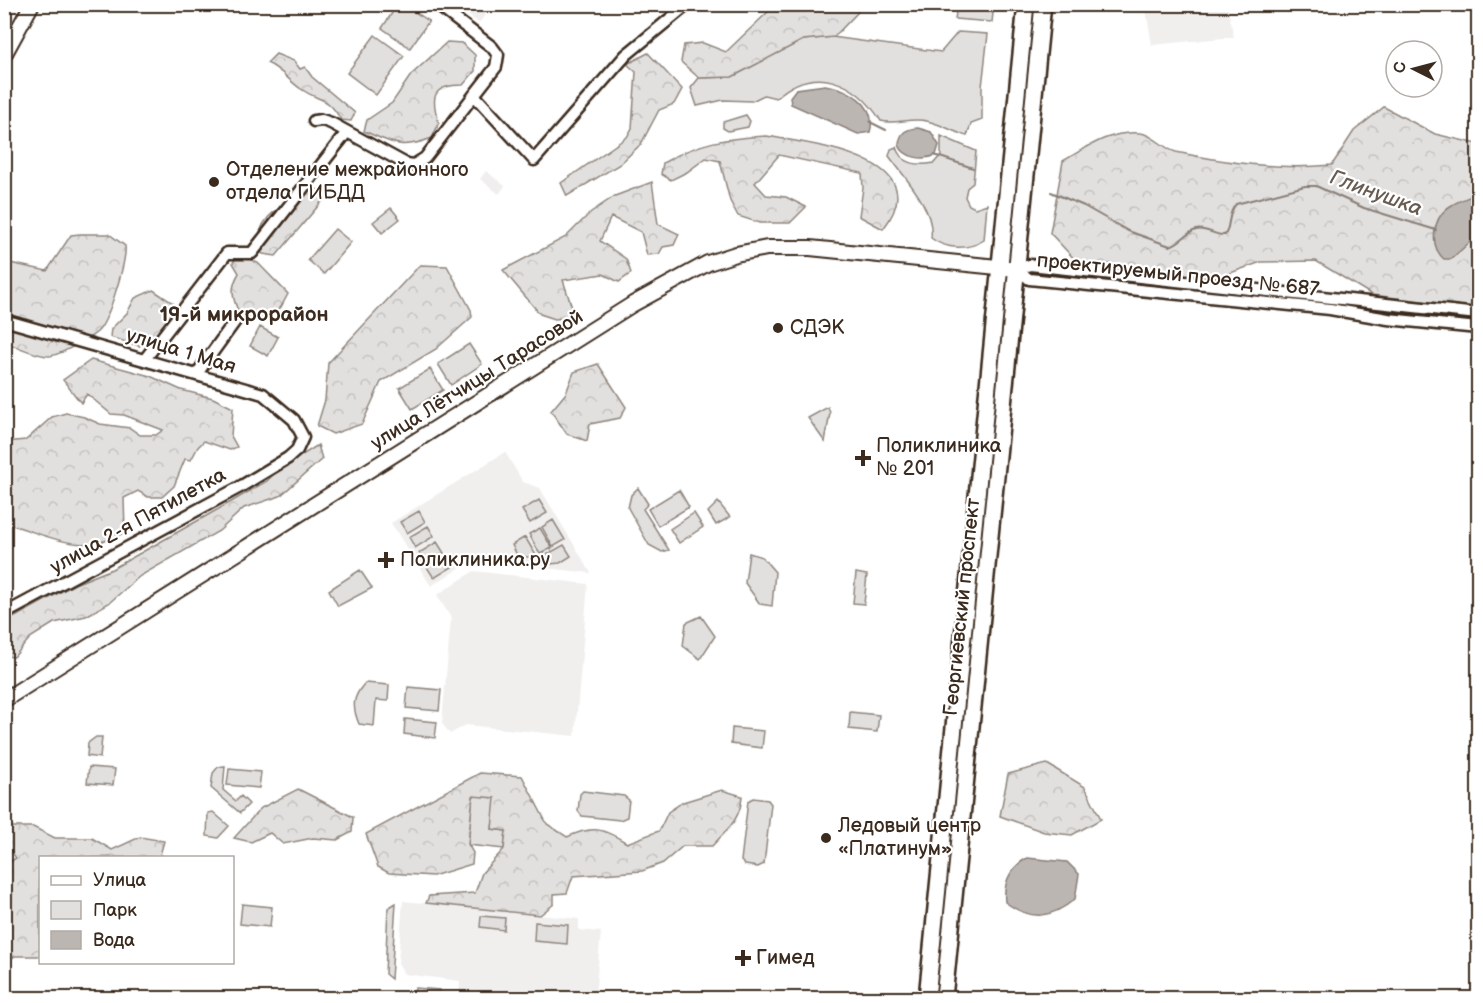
<svg xmlns="http://www.w3.org/2000/svg" width="1483" height="1003" viewBox="0 0 1483 1003" font-family="'Balsamiq Sans',sans-serif">
<style>
.built{fill:#f1efee}
.green{fill:#e2e0de;stroke:#8e857e;stroke-width:1.5}
.forest{fill:url(#forest-crowns);stroke:#8e857e;stroke-width:1.5}
.water{fill:#bcb6b3;stroke:#887e77;stroke-width:1.5}
.lines{fill:none;stroke-linecap:round;stroke-linejoin:round}
.stream{stroke:#887e77;stroke-width:2}
.street-casing{stroke:#3b2a1e;stroke-width:15}
.secondary-casing{stroke:#3b2a1e;stroke-width:18}
.primary-casing{stroke:#3b2a1e;stroke-width:20}
.street{stroke:#fff;stroke-width:10}
.secondary{stroke:#fff;stroke-width:14}
.primary{stroke:#fff;stroke-width:15}
.poi-dot{fill:#3b2a1e;stroke:#fff;stroke-width:2}
.labels{text-anchor:middle;dominant-baseline:central;stroke-width:4.5;stroke-linejoin:round;paint-order:stroke}
.poi-label{font-size:20px;fill:#3b2a1e;stroke:#fff;text-anchor:start}
.street-label{font-size:20px;fill:#3b2a1e;stroke:#fff}
.water-label{font-size:21px;font-style:italic;fill:#685b52;stroke:#fff}
.neighbourhood-label{font-size:21px;font-weight:bold;fill:#3b2a1e;stroke:#fff}
</style>
<defs>
<pattern id="forest-crowns" width="20" height="18" patternUnits="userSpaceOnUse" patternTransform="scale(1.5)"><rect width="20" height="18" fill="#e2e0de"/><path d="M2 6a3 3 0 1 1 6 0M12 15a3 3 0 1 1 6 0" fill="none" stroke="#c3c0be"/></pattern>
</defs>
<rect width="100%" height="100%" fill="#fff"/>
<filter id="ink" filterUnits="userSpaceOnUse"><feTurbulence type="fractalNoise" baseFrequency=".0167" numOctaves="2"/><feDisplacementMap in="SourceGraphic" scale="12" xChannelSelector="R" yChannelSelector="G"/><feConvolveMatrix kernelMatrix="1 2 1 2 8 2 1 2 1" color-interpolation-filters="sRGB"/></filter>
<g filter="url(#ink)">
<path class="built" d="M453,5h39l-13,18z
M1145,5h82l7,32 -82,8z
M486,171l19,15 -6,8 -19,-15z
M505,452l18,30 17,6 51,85 -118,-13 -42,26 -40,-63z
M474,571l114,13 -13,152 -109,-11 -16,9 -8,-11 9,-105 -14,-23z
M403,901l176,18v11l22,2 -6,66h-136l1,-17 -56,-7 -6,-11z"/>
<path class="green" d="M398,4l6,1 25,16 -19,27 -28,-20z
M957,5h37l-2,17 -37,-3z
M958,32l30,2 -6,53v33l-11,4 -4,12c-13,-4 -26,-12 -40,-15 -17,-4 -31,4 -46,0 -25,-40 -67,-58 -105,-23l-12,-3 -12,6 -29,-1 -26,6 -6,-18 8,-10 33,-1 71,-37 29,-3 109,15z
M375,35l29,21 -28,39 -29,-22z
M746,115l4,6 -2,6 -20,4 -5,-3v-6z
M941,136l35,15 -3,32 -6,5 -2,9 4,8 6,3 12,-4 -3,36c-15,10 -38,10 -53,-2 4,-29 -26,-60 -42,-82l2,-7 5,-2c5,17 22,19 38,16l7,-8z
M391,208l9,11 -18,14 -9,-11z
M335,229l16,13 -27,32 -16,-14z
M260,327l18,10 -10,19 -18,-10z
M469,344l13,20 -31,21 -13,-21z
M430,369l13,21 -31,19 -13,-21z
M828,407l2,6 -5,29 -17,-24z
M638,488l10,16 -5,5 26,41 -7,2 -13,-7 -21,-37 3,-13z
M679,490l10,17 -31,19 -10,-17z
M539,500l8,13 -17,10 -8,-13z
M718,502l12,15 -14,8 -8,-13z
M419,511l6,11 -18,11 -7,-11z
M694,513l9,14 -24,16 -9,-14z
M553,520l12,20 -12,7 -11,-20z
M428,526l6,10 -19,12 -6,-11z
M540,528l12,20 -12,6 -11,-20z
M525,537l12,20h-19l-6,-12z
M437,542l7,11 -19,11 -6,-11z
M564,545l7,11 -11,7 -10,1 -4,-9z
M749,553l13,4 13,15 -3,34 -12,-2 -15,-21z
M446,556l6,11 -18,11 -7,-11z
M360,570l12,18 -34,18 -9,-16z
M856,573l11,2 -3,29 -11,-1z
M701,616l14,20 -15,23 -17,-13 3,-23z
M365,683l24,2 -1,16 -12,-1 -2,26 -15,-2c-7,-17 -7,-27 6,-41z
M408,687l33,3 -2,21 -33,-3z
M850,712l29,3 -2,17 -28,-3z
M405,719l32,3 -2,16 -31,-4z
M732,728l32,3 -2,17 -31,-4z
M96,737h6l-2,21 -13,-2 1,-13z
M225,766l-2,24 13,11 5,-5 8,8 -9,9 -29,-25 2,-15 5,-6z
M89,767l26,2 -2,16 -26,-2z
M229,769l32,3 -2,16 -32,-3z
M583,791l41,5 5,4 -2,17 -7,3 -38,-4 -4,-5 2,-17z
M473,795l23,3 -4,31 14,2 -2,18 -36,-4z
M753,798l15,2 3,4 -7,60 -6,3 -13,-2 -4,-4 7,-60z
M213,812l16,14 -11,12 -11,-2 1,-23z
M396,903l-5,76 -6,-5 3,-66z
M242,904l30,3 -2,20 -30,-3z
M481,916l24,2 -1,12 -24,-3z
M535,922l33,3 -1,19 -33,-3z
M415,988l25,2 -1,8h-26z"/>
<path class="forest" d="M771,5h90l-4,8 -23,24 -31,3 -71,37 -33,1 -18,-16 3,-17 19,-2 23,9 47,-45z
M447,42l15,1 13,12v16l-12,14c-31,0 -33,12 -24,38l-7,15c-31,12 -38,6 -68,-7l3,-11 25,-17 19,-28z
M648,53l34,36 -8,15 -15,6 -18,34 -21,20 -53,32 -6,-13 66,-46 5,-9 4,-56 -9,-8z
M276,54l18,7 6,8 5,-2 7,10 43,36 -4,8 -10,-1c-14,-25 -20,-17 -40,-31 -12,-8 -20,-20 -34,-26z
M1384,107l51,27 43,10v164l-106,-13 -56,-34 -55,1 -53,19 -76,-8 -20,-9h-33l-29,-31 13,-72c24,-14 48,-31 77,-28 13,1 24,16 36,19 52,11 103,18 156,13l22,-34z
M767,136c44,8 172,22 116,93l-24,-13 4,-28 -1,-15 -83,-18 -24,28 11,12 20,2 20,10 -16,16h-30l-22,-7 -8,-15 -10,-40 -14,-3 -19,14 -16,8 -10,-6 2,-11c35,-21 63,-25 104,-27z
M652,182l6,42 21,10 -5,11 -11,2 -4,7 -12,1 -6,-23 -30,-15 -11,24 26,18 5,14 -12,9 -16,-8 -40,6 12,37 -20,2 -15,-5 -37,-44 63,-33 25,-25 24,-16z
M311,187l10,4 3,8 -48,57 -13,-2 -6,-5c1,-38 29,-43 54,-62z
M80,234h29l16,12c2,14 -16,73 -26,84 -6,7 -41,26 -50,26 -13,0 -32,-10 -44,-13v-81l42,9 24,-36z
M247,258l11,5 30,31 -7,13 -16,15 -26,-9c-7,-16 -9,-25 0,-40l-6,-10 2,-4z
M420,265l27,1 24,44 1,7 -36,32 -55,33 -19,42 -29,10 -16,-8 8,-26 3,-37z
M153,290l20,13c-6,27 -9,31 -34,43l-29,-9 1,-8 16,-16 8,-15z
M91,360l59,16 31,14 32,8 20,10 -2,28 6,11 -7,3 -26,-9 -6,6 -7,13 -6,-1 -11,27 -12,11h-14l-10,-6 -14,7 1,34c-43,26 -76,3 -120,-9v-81l21,-2 26,-23 14,-4 18,4 16,7 30,4 10,7h16l7,-5 -39,-15 -13,-1 -24,-20 -6,9 -18,-23z
M598,364l28,43 -6,11 -30,6 -3,17 -20,-7 -16,-23 15,-18 8,-21z
M318,445l4,14 -42,37 -36,12 -25,23 -79,45 -31,27 -23,13 -32,7 -24,15 -16,19 -9,-1 -1,-33 71,-39 37,-15 119,-67 36,-21 10,-10z
M1047,764l38,23 16,32 -29,16 -28,-3 -44,-16 8,-42z
M480,773l42,3 25,48 20,13c26,-12 36,-9 60,6l32,-12 9,-19 15,-10 39,-12 20,6c-1,23 -15,34 -30,50h-29l-20,17 -21,8 -69,5 -6,17 -13,1v10l-14,11 -114,-12 3,-7 46,-3 7,-20 22,-24 2,-18 -14,-2 3,-31 -22,-2 -5,48 5,9 -1,11 -39,12 -44,-3 -11,-6 -12,-33z
M298,789l55,28 -1,15 -15,8 -24,-2 -30,6 -13,-11 -19,9 -17,-4 27,-30z
M5,827h28l22,11h37l20,12 28,-13 24,4 -4,14 5,2 -125,1v98h-25l-10,6v-97l11,-7 -11,-15z"/>
<path class="water" d="M825,85c22,3 53,19 45,47l-12,2 -67,-30 -1,-7 6,-8z
M918,128l13,4 8,13 -3,10c-12,6 -32,3 -37,-10 1,-13 7,-16 19,-17z
M1478,193v42l-27,24h-7c-16,-14 -11,-43 8,-54 8,-5 18,-8 26,-12z
M1027,858l40,4 12,12 -4,25c-24,20 -44,22 -70,3 -2,-20 5,-34 22,-44z"/>
<g class="lines">
<path class="stream" d="M870,122l16,8
M934,155l39,13
M1051,192l33,14 44,25 42,15c10,-3 16,-13 26,-16 9,-3 19,6 29,5 6,-10 2,-21 11,-31l69,-18h11l48,22 72,22"/>
<g class="street-casing">
<path id="street" d="M474,95l60,65 92,-105 62,-51
M314,121l8,-1 9,3 75,41 8,1 11,-7 71,-91 2,-12 -6,-8 -56,-43
M1017,269l12,10 301,30 58,10 90,9
M1017,269l13,-4 448,49
M4,320l259,74 31,26 9,17 -6,13 -9,8 -48,29 -236,127
M145,359l82,-106h25l95,-121
M196,375l42,-58"/>
</g>
<g class="secondary-casing">
<path id="secondary" d="M4,55l28,-51
M4,700l629,-396 75,-41 28,-9 31,-6h43l207,21"/>
</g>
<g class="primary-casing">
<path id="primary" d="M927,998l99,-994
M944,998l99,-994"/>
</g>
<use href="#street" class="street"/>
<use href="#secondary" class="secondary"/>
<use href="#primary" class="primary"/>
</g>
</g>
<g class="poi-dot">
<circle cx="214" cy="182" r="6"/>
<circle cx="778" cy="328" r="6"/>
<path d="M860 449h6v6h6v6h-6v6h-6v-6h-6v-6h6z"/>
<path d="M383 551h6v6h6v6h-6v6h-6v-6h-6v-6h6z"/>
<circle cx="826" cy="838" r="6"/>
<path d="M740 949h6v6h6v6h-6v6h-6v-6h-6v-6h6z"/>
</g>
<g class="labels">
<g class="poi-label">
<text x="226" y="170">Отделение межрайонного<tspan x="226" dy="23">отдела ГИБДД</tspan></text>
<text x="790" y="328">СДЭК</text>
<text x="876" y="446">Поликлиника<tspan x="876" dy="23">№ 201</tspan></text>
<text x="400" y="560">Поликлиника.ру</text>
<text x="838" y="826">Ледовый центр<tspan x="838" dy="23">«Платинум»</tspan></text>
<text x="756" y="958">Гимед</text>
</g>
<g class="street-label">
<text transform="translate(1178 275) rotate(6)">проектируемый проезд № 687</text>
<text transform="translate(181 351) rotate(17)">улица 1 Мая</text>
<text transform="translate(477 380) rotate(-32)">улица Лётчицы Тарасовой</text>
<text transform="translate(138 521) rotate(-29)">улица 2-я Пятилетка</text>
<text transform="translate(962 607) rotate(-84)">Георгиевский проспект</text>
</g>
<g class="water-label">
<text transform="translate(1376 193) rotate(20)">Глинушка</text>
</g>
<g class="neighbourhood-label">
<text x="244" y="314">19-й микрорайон</text>
</g>
</g>
<rect width="1483" height="1003" fill="none" stroke="#fff" stroke-width="24"/>
<rect x="12" y="12" width="1459" height="979" fill="none" stroke="#3b2a1e" stroke-width="2" filter="url(#ink)"/>
<rect x="39" y="856" width="195" height="108" fill="#ffffff" stroke="#b1aaa5" stroke-width="1.5"/>
<rect x="51" y="876" width="30" height="9" fill="#ffffff" stroke="#b1aaa5" stroke-width="1.5"/>
<text x="93" y="886" font-size="18" fill="#3b2a1e">Улица</text>
<rect x="51" y="901" width="30" height="18" fill="#e2e0de" stroke="#b1aaa5" stroke-width="1.5"/>
<text x="93" y="916" font-size="18" fill="#3b2a1e">Парк</text>
<rect x="51" y="931" width="30" height="18" fill="#bcb6b3" stroke="#b1aaa5" stroke-width="1.5"/>
<text x="93" y="946" font-size="18" fill="#3b2a1e">Вода</text>
<g transform="translate(1414 69) rotate(276)"><circle r="28" fill="#ffffff" stroke="#b1aaa5" stroke-width="1.5"/>
<path d="M0-4.5L10 22L0 15L-10 22Z" fill="#3b2a1e"/>
<text y="-9" font-size="16" font-weight="bold" text-anchor="middle" fill="#3b2a1e">С</text>
</g>
</svg>
